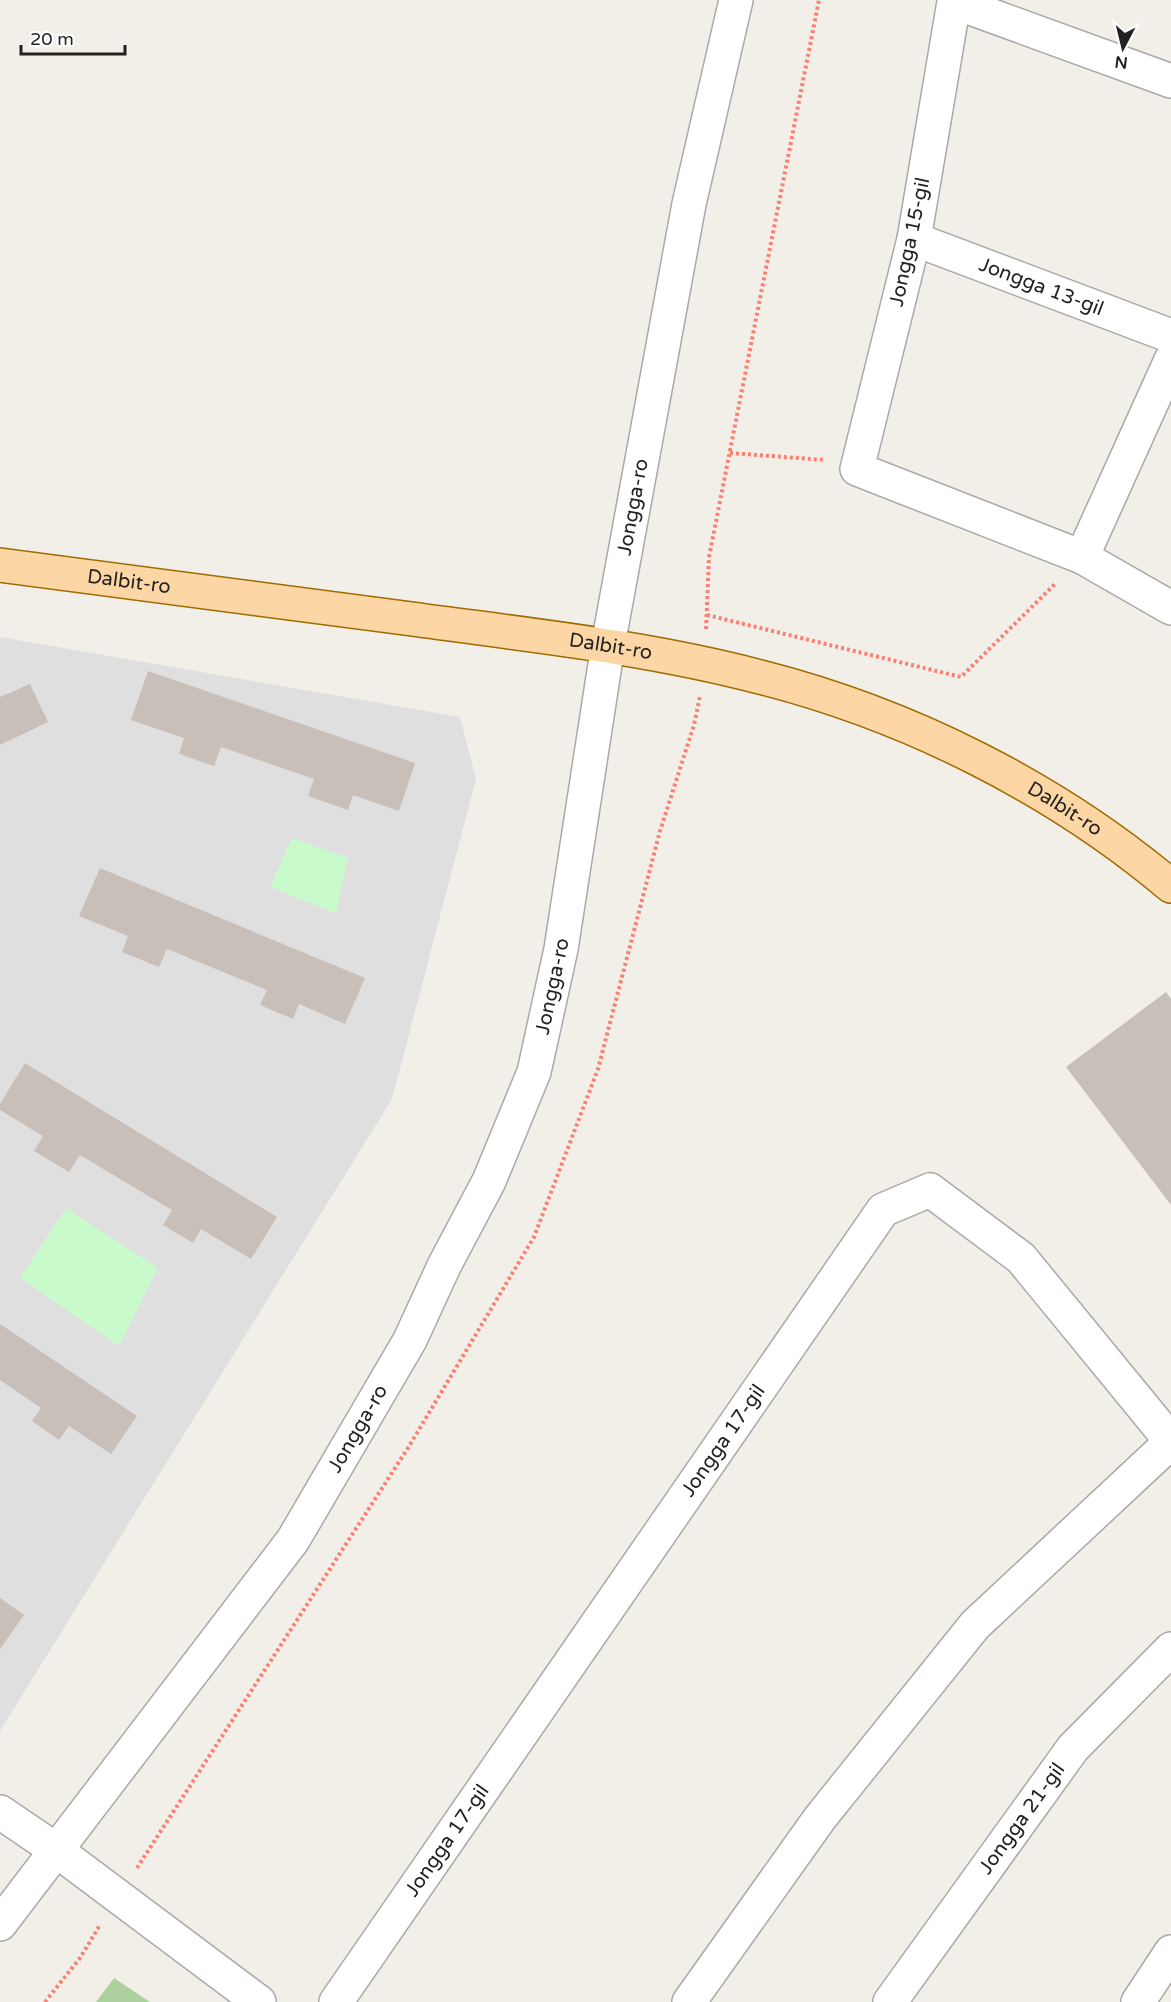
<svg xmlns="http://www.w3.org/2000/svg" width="1171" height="2002" viewBox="0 0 1171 2002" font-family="'Varela Round',sans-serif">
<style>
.residential{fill:#e0dfdf}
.forest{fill:#add19e}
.park{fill:#c8facc}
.building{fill:#c7bfb8}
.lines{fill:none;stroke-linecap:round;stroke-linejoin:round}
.minor-casing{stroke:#a9a9a9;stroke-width:36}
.major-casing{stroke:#a06b00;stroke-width:36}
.path{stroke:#fa8072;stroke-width:4;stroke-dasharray:3 3;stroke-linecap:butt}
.minor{stroke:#fff;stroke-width:33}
.major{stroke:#fcd6a4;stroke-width:33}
.labels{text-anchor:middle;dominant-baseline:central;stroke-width:4.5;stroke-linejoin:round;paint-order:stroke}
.street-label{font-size:20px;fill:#222;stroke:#fff}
</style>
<rect width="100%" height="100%" fill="#f2efe9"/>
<path class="residential" d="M0,637l460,80 16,62 -84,320 -392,632z"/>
<path class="forest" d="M114,1978l36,24h-54z"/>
<path class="park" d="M292,838l56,20 -12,55 -66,-26z
M66,1208l92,60 -39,78 -99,-68z"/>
<path class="building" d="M148,671l267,92 -16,48 -46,-16 -5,15 -40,-14 6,-17 -93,-32 -7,19 -35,-12 5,-16 -53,-18z
M30,684l18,38 -48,23v-48z
M100,868l265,110 -20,46 -46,-20 -6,15 -33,-14 7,-15 -100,-41 -8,18 -37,-15 6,-16 -49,-20z
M1166,992l5,7v206l-105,-138z
M25,1063l252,154 -26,42 -50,-30 -8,14 -30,-18 9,-15 -92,-55 -11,17 -35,-21 9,-15 -43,-26v-6z
M0,1324l137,92 -26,38 -42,-28 -10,14 -27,-19 9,-13 -41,-28z
M0,1598l24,17 -24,34z"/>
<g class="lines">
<g class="minor-casing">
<g id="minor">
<path d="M1171,81l-217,-79 -40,237 -57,230 225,88 89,51"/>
<path id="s1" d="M914,239l257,97"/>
<path d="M1082,557l89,-197"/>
<path d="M0,1812l56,38 203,152"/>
<path id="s2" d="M0,1924l293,-384 117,-200 34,-74 45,-85 45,-109 27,-123 47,-304 81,-441 47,-204"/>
<path id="s3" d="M336,2002l547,-792 47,-20 91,68 150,183"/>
<path d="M689,2002l131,-184 155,-193 196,-183"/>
<path id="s4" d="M890,2002l183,-254 98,-99"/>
<path d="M1138,2002l33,-50"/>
</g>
</g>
<g class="major-casing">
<g id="major">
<path id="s5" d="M0,565c137,18 274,36 412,54 116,16 234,28 348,58 149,38 293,110 411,209"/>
</g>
</g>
<path class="path" d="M730,453l95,7
M707,615l254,62 95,-94
M706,629l3,-72 110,-557
M137,1868l271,-420 126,-211 64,-168 62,-238 34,-106 6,-29
M45,2002l35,-44 20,-33"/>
<use href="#minor" class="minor"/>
<use href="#major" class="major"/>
</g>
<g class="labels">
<g class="street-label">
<text transform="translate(910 242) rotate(-78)">Jongga 15-gil</text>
<text stroke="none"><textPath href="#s1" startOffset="136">Jongga 13-gil</textPath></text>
<text stroke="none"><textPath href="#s2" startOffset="1584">Jongga-ro</textPath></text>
<text stroke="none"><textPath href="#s5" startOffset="130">Dalbit-ro</textPath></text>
<text stroke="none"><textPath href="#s5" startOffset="616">Dalbit-ro</textPath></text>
<text stroke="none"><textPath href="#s5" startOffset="1102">Dalbit-ro</textPath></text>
<text stroke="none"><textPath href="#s2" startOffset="1098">Jongga-ro</textPath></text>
<text stroke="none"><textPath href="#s2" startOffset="612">Jongga-ro</textPath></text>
<text stroke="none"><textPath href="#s3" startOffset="682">Jongga 17-gil</textPath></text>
<text stroke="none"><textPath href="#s4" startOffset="226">Jongga 21-gil</textPath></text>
<text stroke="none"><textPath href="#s3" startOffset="196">Jongga 17-gil</textPath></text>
</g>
</g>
<g transform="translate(1123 48) rotate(187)" stroke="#ffffff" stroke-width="4.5" paint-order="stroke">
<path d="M0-4.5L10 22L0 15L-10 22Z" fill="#222222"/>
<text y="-9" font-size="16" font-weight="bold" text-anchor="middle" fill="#222222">N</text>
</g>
<path d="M21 45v9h104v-9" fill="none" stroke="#222222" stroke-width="3"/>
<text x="30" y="45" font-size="18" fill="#222222" stroke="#ffffff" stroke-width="4.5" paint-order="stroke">20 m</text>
</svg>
